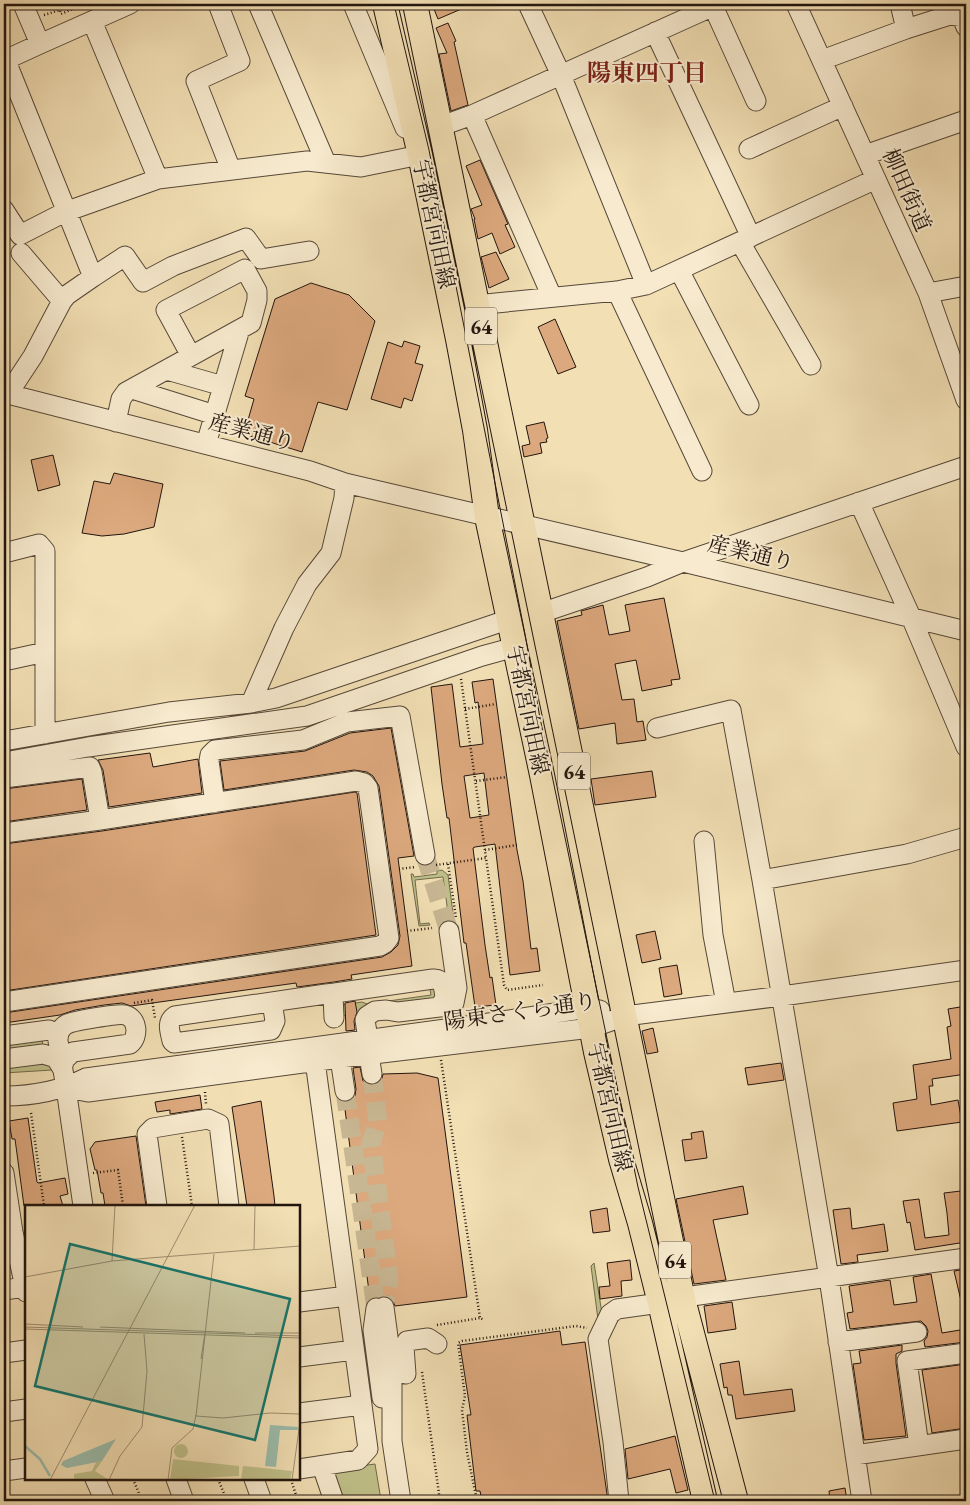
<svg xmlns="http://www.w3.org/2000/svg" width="970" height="1505" viewBox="0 0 970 1505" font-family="'EB Garamond','Noto Serif JP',serif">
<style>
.green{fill:#c0c089;stroke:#716a4c}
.building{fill:#dca87d;stroke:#22150e;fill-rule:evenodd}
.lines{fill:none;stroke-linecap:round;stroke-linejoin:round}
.minor-tunnel{stroke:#c8b793;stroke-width:19;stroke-dasharray:19 9;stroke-linecap:butt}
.minor-casing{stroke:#564838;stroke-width:21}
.major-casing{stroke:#22150e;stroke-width:26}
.path{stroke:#22150e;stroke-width:2.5;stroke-dasharray:1 2.5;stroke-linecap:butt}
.minor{stroke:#f7eace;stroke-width:19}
.major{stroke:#f2dfb4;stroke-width:24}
.tram{stroke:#22150e;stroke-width:1}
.labels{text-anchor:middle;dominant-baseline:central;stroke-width:4;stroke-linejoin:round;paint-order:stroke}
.shield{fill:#f7eace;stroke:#625548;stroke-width:1}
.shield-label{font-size:21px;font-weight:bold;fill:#22150e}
.street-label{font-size:22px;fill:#22150e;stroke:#f7eace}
.neighbourhood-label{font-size:24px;font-weight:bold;fill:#7a1f14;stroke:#f7eace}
.inset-river{fill:none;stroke:#9bbdac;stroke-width:2.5}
.inset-road{fill:none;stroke:#9f8e72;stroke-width:1}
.view{fill:#0f766e;fill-opacity:0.15;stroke:#0f766e;stroke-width:2.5}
.inset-edge{fill:none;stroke:#22150e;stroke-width:2.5}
</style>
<rect width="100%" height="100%" fill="#f2dfb4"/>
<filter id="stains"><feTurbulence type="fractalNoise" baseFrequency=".004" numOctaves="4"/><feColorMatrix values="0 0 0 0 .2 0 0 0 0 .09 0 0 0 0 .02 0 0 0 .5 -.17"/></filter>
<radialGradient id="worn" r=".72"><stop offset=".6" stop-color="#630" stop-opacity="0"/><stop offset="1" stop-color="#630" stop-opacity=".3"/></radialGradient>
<path class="green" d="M442,870l6,5 6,46 -12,2v-2l7,-1 -6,-43 -28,3 5,44 9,-1 1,2 -11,1 -8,-52h2l1,3 23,-3v-3z
M429,984h4l6,16 -97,16v-11l20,-3 5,2 64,-9z
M42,1039l1,9 -39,6v-10z
M42,1059l9,6 1,5 -48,3v-9z
M594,1263l9,57 -4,7 -8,-61z
M375,1464l6,36 -40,1 -9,-25 6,-7z"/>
<path class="building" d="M432,4h41l-35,15z
M448,23l8,18 -2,1 14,63 -17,6 -12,-57 8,-1 -11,-25z
M480,160l28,64 -3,1 10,22 -15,7 -8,-21 -14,6 -4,-20h1l-4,-10 11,-4 -16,-39z
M496,252l13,27 -20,9 -8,-31z
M311,283l38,12 26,26 -28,89 -29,-8 -16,50 -58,-18 10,-35 -9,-3 30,-97z
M555,319l21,48 -18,7 -20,-47z
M404,341l16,5 -5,17 8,2 -11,36 -8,-3 -3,10 -30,-9 17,-57 14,5z
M544,422l4,16 -2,1 1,3 -7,1 2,10 -18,4 -2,-11 8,-2 -4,-18z
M53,455l7,30 -22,6 -7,-31z
M114,473l49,11 -9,43 -30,7 -22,2 -20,-3 12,-52 16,3z
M664,598l16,81 -9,1 1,5 -30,6 -6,-31 -21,4 7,36 12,-1 3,23 6,-1 3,19 -29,4 -2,-21 -36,6 -22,-108 25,-6 -1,-4 22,-6 6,30 21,-4 -5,-26z
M493,679l24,171 6,31 8,68 6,-1 3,23 -30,4 -15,-131 -20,3 -2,1 12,97 5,33 2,-1 4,28 -21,2 -9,-64h-2l-15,-125h-2l-5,-34 -11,-97 21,-3 8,63 23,-3 -5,-42 -3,1 -3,-21zM484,773l5,42 -19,3 -6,-42z
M391,728l23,128 -16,2 14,108 -61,9 1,4 -18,3 -37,5 -1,-4 -165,23 -9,-3 -18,2 -29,5 -15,5 -56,8v-10l378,-56 9,-5 7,-7 2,-9 -21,-150 -6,-10 -6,-4 -13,-2 -130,20 -4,-29 85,-10 45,-18z
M150,753l3,14 45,-8 4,34 -93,14 -6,-37 -5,-10z
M652,771l4,26 -61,8 -4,-26z
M82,779l5,31 -83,12v-33z
M355,792l2,1 19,142 -372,56v-147l98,-13z
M655,931l6,28 -19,4 -6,-28z
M677,965l5,29 -18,3 -5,-29z
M355,1001l2,11 -3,9 1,9 -9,1 -1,-28z
M966,1006v47h-1l1,21 -34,5 1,7h-4l2,19 27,-5 4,22 -65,9 -4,-28 24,-4 -4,-34 38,-6 -4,-32 4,-1 -3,-17z
M653,1028l5,24 -11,2 -5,-23z
M781,1063l3,17 -36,5 -3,-17z
M360,1067l3,14 5,4h6l5,-2 3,-5 1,-4 34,-1 21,5 29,219 -72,9 -2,-6 -5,-4h-6l-12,3 -26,-197 8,-2 3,-4 1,-7 -3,-21z
M200,1095l2,14 -32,5v-4l-13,2 -2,-10z
M261,1101l13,95 1,10h-28l-15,-99z
M28,1118l9,64 1,1 27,-5 3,16 -8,2 3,10h-39l-9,-67h-3l-3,-18z
M703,1131l4,27 -22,3 -3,-21 10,-1 -1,-6z
M136,1136l10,70h-41l-2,-13h-2l-4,-23h-2l-5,-21 5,-7z
M743,1186l5,28 -35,6 13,60 -32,4 -18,-85z
M961,1191l4,23 1,28 -51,8 -5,-28 -3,1 -4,-22 16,-2 6,39 24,-3 -2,-22 -3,-20z
M607,1208l3,23 -17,2 -3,-22z
M850,1208l2,21 32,-5 4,27 -31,4 1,7 -17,2 -8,-54z
M630,1260l2,20 -11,1 1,15 -22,3 -1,-12 11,-1 -3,-23z
M966,1269v36h-4l-8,-34z
M931,1274l11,59 24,-4v13l-41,5 -1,-6 3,-4 1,-6 -2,-5 -5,-5 -71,8 -3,-16 6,-1 -4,-26 41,-6 4,25 23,-3 -4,-25z
M732,1302l4,27 -28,4 -4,-27z
M560,1331l2,14 23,-3 23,159h-126l-2,-10h-4l-9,-76h4l-11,-70z
M902,1345v6l-6,3v9l10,73 -42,4 -11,-76 8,-1 -2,-12z
M739,1361l5,34 48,-6 3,22 -59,8 -4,-24h-4l-1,-8 -3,1 -4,-24z
M966,1364v13l-2,1 2,13v37l-34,5 -10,-63z
M675,1436l13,54 -12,3 -6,-24 -42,10 -3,-30z
M845,1488l2,13h-17l-1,-10z"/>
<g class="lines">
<path class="minor-tunnel" d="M425,855l24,76
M372,1074l6,48 -7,21 18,137 -5,27
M345,1091l31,217"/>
<g class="minor-casing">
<path id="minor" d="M23,4l17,40 90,-40
M218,4l22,57 -44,20 35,89
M258,4l68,159
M353,4l52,124 6,-2
M528,4l33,71 85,210
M796,4l132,289 38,107
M900,4l6,25
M713,6l43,95
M92,21l66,158
M655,32l96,205
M4,56l89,221 -26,18 -5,6 -29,55 -25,38
M5,60l35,-16
M822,60l84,-31 44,-14 12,2 4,10
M472,115l80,182
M441,127l6,-3 25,-9 246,-111
M749,149l94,-43
M865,155l101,-35
M4,210l16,25 45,-23 93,-33 149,-18 54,6 59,-12
M740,242l71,123
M21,253l41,48
M679,270l70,135
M93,277l32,-21 18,26 30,-16 73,-28 15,21 48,-8
M617,291l85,180
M928,293l38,-7
M476,305l141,-14 29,-6 230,-106
M167,370l56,16
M132,389l83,26
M4,393l306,78 35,12 338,79 283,69
M116,422l5,-23 5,-7 125,-69 6,-23v-9l-12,-22 -79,41 25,46
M206,444l34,-115
M859,502l52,115 55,130
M4,553l35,-9 6,7v183
M541,613l106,-36 36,-15 283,-96
M4,661l41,-9
M251,703l33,-75 23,-44 24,-31 13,-55 1,-15
M657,728l74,-18 31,170 67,398 33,223
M4,741l165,-29 82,-9 25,-5 225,-76 8,-1
M4,762l84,-15 219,-31 175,-60 33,-9
M4,778l86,-11 2,5 8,48
M215,803l-6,-42 1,-6 5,-5 88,-10 44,-18 53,-6 25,139
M4,833l96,-13 256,-39 8,2 4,5 21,150 -4,5 -5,3 -376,56
M704,841l9,94 13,68
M762,880l145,-26 59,-17
M272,1002l3,19 -4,9 -97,13 -2,-2c-2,-10 -6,-19 3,-25l151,-22 9,-1
M334,1018l-1,-23 2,-2 98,-14c11,-1 11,11 12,19l-5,8
M4,1036l45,-6 6,3 2,2 9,53 17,118
M368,1039l-3,-19 2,-4 8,-5 11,-1 12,2 50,-6 6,-3 3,-15 -8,-57
M58,1040c0,-6 3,-13 9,-16 6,-3 52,-11 58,-9 13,3 14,22 5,29l-57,8 -8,7 -3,9
M369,1055l3,19
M340,1058l5,33
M4,1059l39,-5 13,4 6,10
M66,1088l22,4 252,-34 251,-30 34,-12 157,-20 184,-26
M4,1096c29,0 56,-5 82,-18l403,-55 99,-15 12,2
M4,1173l9,59 13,60
M157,1206l-10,-72 6,-6 55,-9 11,5 10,82
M4,1290l21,-3
M683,1299l9,-3 274,-38
M299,1302l48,-6
M384,1307l8,60v74l9,60
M376,1308l-3,22 9,68
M838,1342l79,-10
M4,1353l22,-3
M299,1357l55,-7
M406,1374l-2,-27 3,-6 21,-3 9,6
M4,1412l22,-3
M299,1413l63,-8
M919,1446l-12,-85 59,-8
M855,1455l111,-16
M322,1466l12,35
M299,1469l59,-9 10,-11 -53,-388
M4,1471l22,-3
M95,1479l10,22
M176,1479l8,22
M254,1479l8,22
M619,1501l-6,-59 -15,-103 12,-25 7,-5 43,-6"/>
</g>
<g class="major-casing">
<path id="major" d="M385,4l35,151 38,184 17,91 12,87 55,258 54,277 25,107 19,64 20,80 45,198
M415,4l259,1252 9,43 53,202"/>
</g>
<path class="path" d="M44,15l16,-5 1,4 21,-9
M461,679l25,179
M465,709l31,-5
M476,781l31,-4
M485,850l32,-5
M448,864l8,54
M436,865l50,-7 18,127 3,5 36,-5
M399,869l16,-2
M407,931l25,-3
M134,1003l18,-3 3,18
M441,1060l39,258 4,2
M205,1092l1,12
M31,1113l13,93
M182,1137l10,69
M93,1173l25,-3 5,36
M437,1325l43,-7
M422,1372l18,129
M133,1479l9,22
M218,1479l9,22
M292,1483l6,18
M477,1501l-10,-49 -5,-42 3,-14 -7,-53 4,-2 114,-15 11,2"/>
<use href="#minor" class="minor"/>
<use href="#major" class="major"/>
<path class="tram" d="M394,4l35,146 96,484 15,84 98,469 77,314"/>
</g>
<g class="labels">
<g class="shield">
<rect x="465" y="307.5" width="32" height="37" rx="4"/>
<rect x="558" y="752.5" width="32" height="37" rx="4"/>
<rect x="659" y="1241.5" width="32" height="37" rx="4"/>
</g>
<g class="shield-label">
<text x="481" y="326">64</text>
<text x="574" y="771">64</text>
<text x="675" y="1260">64</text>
</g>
<g class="street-label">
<text transform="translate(907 190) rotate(66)">柳田街道</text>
<text transform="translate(434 224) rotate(78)">宇都宮向田線</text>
<text transform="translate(252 432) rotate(15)">産業通り</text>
<text transform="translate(751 553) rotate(14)">産業通り</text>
<text transform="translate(528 710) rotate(78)">宇都宮向田線</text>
<text transform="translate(520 1011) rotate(-8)">陽東さくら通り</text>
<text transform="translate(610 1107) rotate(77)">宇都宮向田線</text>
</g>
<g class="neighbourhood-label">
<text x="647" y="72">陽東四丁目</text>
</g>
</g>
<g transform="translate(25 1205)">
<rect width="275" height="275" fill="#f2dfb4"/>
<path d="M149 246a7 7 0 1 1 14 0a7 7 0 1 1-14 0ZM148,254l66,7v10l-69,4zM77,256l-7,10 14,9h-35v-6l18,-3 4,-9zM218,261l49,5 -2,9h-49z" fill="#c0c089"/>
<path d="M245,220l28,2v3h-18l-4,37 -11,-1zM91,234l-14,22 -35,7 -6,-3 2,-4z" fill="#9bbdac"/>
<path class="inset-river" d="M0,241l15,13 10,17"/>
<path class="inset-road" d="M229,45l1,-45M87,56l3,-56M0,72l87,-16 188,-15M0,119l58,3M0,122l275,9M75,122l145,6M0,124l275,9M230,128h45M176,154l4,-26M171,211l18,-162M171,211l27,2 47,-5 30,1M25,275l145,-275M84,275l11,-24 22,-29 5,-56 -3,-37M143,275l4,-32 21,-19 3,-14M267,275l8,-58"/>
<path class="view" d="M45,39l220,55 -35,141 -220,-54z"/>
<rect width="275" height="275" class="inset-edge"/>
</g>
<rect width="970" height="1505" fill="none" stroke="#f2dfb4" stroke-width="20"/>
<rect x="5" y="5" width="960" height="1495" fill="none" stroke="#22150e" stroke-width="2.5"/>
<rect x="10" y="10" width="950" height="1485" fill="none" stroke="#22150e"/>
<rect width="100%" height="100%" filter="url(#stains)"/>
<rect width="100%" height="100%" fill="url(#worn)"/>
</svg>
